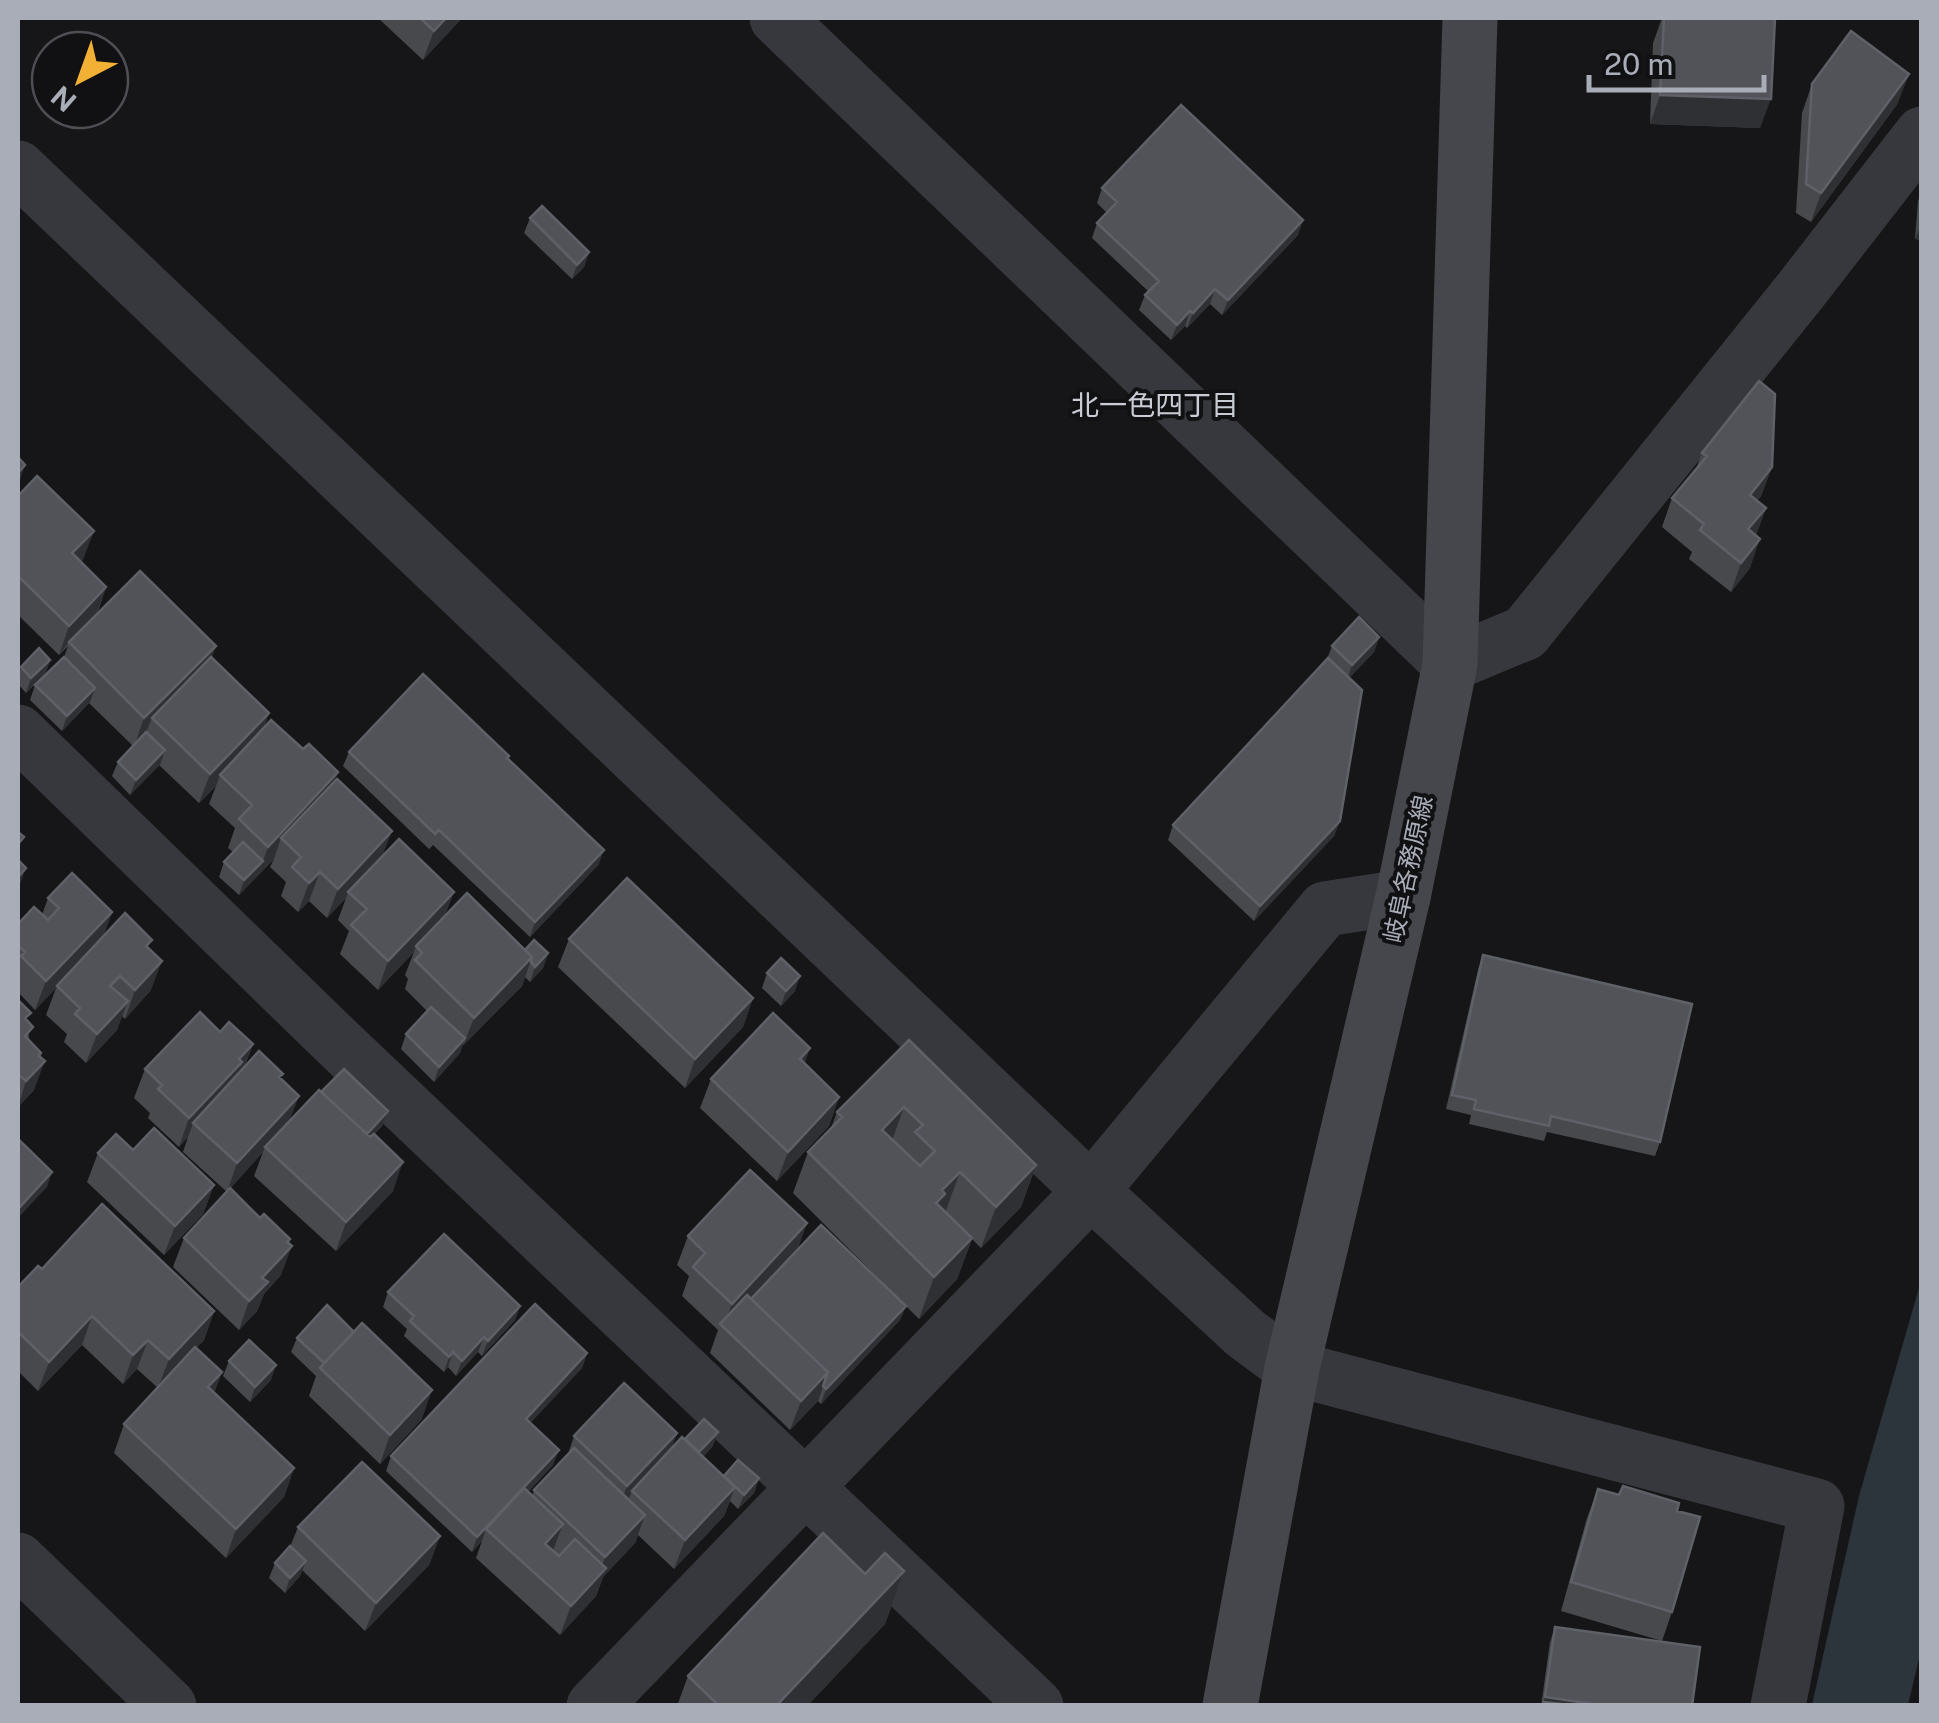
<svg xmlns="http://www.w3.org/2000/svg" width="1939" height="1723" viewBox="0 0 1939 1723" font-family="'Public Sans','Noto Sans JP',sans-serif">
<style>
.water{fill:#2c353c}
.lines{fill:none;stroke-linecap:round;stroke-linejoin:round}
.minor{stroke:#37383d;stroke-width:55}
.secondary{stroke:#45474d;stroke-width:55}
.wall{fill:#47494d}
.shaded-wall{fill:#2f3033}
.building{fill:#525359;stroke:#5f6168;stroke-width:2.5;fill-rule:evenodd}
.labels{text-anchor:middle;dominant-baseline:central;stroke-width:8;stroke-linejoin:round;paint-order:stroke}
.street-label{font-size:25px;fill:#a8adb8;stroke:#111113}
.neighbourhood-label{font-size:28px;fill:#c9ccd4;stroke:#111113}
</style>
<rect width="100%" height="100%" fill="#161618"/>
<path class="water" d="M1921,1281l1,365 -14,59h-96l47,-209z"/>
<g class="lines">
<path class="minor" d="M777,18l673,646 75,-31 276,-343 121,-156
M18,168l1073,1023 155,143 46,34 525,138 -39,200
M18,732l317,308 701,666
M18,1560l151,146
M594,1706l497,-515 234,-282 78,-12"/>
<path class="secondary" d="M1230,1706l62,-338 111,-471 47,-233 20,-646"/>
</g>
<path class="wall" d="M378,18h84l-39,42z
M1662,18h113l-15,110 -110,-4 3,-81z
M1812,84l86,19 -87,119 -15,-9 6,-100z
M1102,188l196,47 -76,80 -12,-11 -23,24 -2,-2 -14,14 -32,-30 6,-15 3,-4 -56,-53 5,-15 10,-10 -10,-10z
M1922,191v49l-7,-1 3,-38z
M530,218l59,34 -5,15 -12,12 -48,-46z
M1702,453l70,14 -11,29 -4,5 9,7 -10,27 -6,33 -19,24 -42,-33 3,-7 -30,-25 10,-29 24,-29z
M18,496l76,35 -13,31 25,25 -9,28 115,43 57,55 -5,14 70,55 49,73 62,61 80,34 23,3 -5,15 -13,14 -5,-5 -3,9 -60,60 -2,7 -26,29 -33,-33 5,-15 21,-23 -22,-22 3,-10 -3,-4 9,-23 -36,38 -38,-36 9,-23 -11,-11 8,-22 -19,20 -18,-17 -11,11 -17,-16 5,-14 -16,-15 4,-8 -35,36 -20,-18 5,-15 9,-10 -5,-4 7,-20 -26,-24 7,-18 -17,17 -40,-38 -29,30 -18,-19 6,-14 15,-16 -44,-43 -27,28 -32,-31 5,-15 29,-28 4,-11 -9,9 -41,-40z
M1379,637l-5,15 -25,26 -9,143 -6,15 -80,85 -86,-81 5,-15 154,-166 5,-13z
M50,660l-5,15 -19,18 -8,-9v-8l3,-9z
M349,752l159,6 91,106 -69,73 -97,-92 -4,4 -86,-83z
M48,898l64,14 -9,24 46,13 2,41 -26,29 -3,-3 -5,14 -31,33 -22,-21 3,-8 -21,-19 10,-27 -21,22 -17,-18v-68l24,-9z
M569,939l184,59 -10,29 -58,61 -127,-121z
M1483,955l177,187 -5,14 -108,-24 -3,9 -75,-17 2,-9 -25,-6 32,-139z
M767,973l28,18 -14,15 -19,-18z
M18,1000l10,21 1,19 11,17 -6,33 -16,17z
M220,1032l33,12 -9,24 37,11 9,41 31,-28 67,19 -6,15 -8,8 19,57 -57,60 -82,-75 9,-24 -36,40 -44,-40 5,-15 -9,10 -31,-29 2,-5 -16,-15 11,-29z
M909,1040l127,125 -15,42 -40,41 -9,-9 -15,40 -38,40 -126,-126 15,-41 23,-24 6,-16z
M805,1064l34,33 -10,29 -52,55 -77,-73 11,-29z
M133,1150l81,35 -11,29 -39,41 -77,-73 11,-29z
M260,1218l30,21 -9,36 -17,19 -7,17 -18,19 -66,-63 11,-29z
M688,1236l109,14 109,56 -6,14 -79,84 -3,-3 -28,29 -80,-77 8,-23 -36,-34 7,-20 -12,-11z
M42,1269l172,42 -10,29 -8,8 26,24 -8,21 80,75 -10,29 -58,61 -112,-105 10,-29 34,-36 -21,-19 -14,15 -41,-39 -44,46 -20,-20v-84z
M388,1292l132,14 -5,14 -33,36 -4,-4 -22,24 -8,-9 -4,5 -40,-36 3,-7 -24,-22z
M297,1338l125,81 -42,45 -71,-68 7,-20 -25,-24z
M587,1353l-5,15 -52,55 23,42 -25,27 4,4 2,-6 34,-36 6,-18 103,-3 -6,16 14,-10 33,-7 -6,15 -9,10 21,19 35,2 -5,15 -16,16 -8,-8 -6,15 -50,53 -36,-34 -3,8 -32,34 -7,19 -36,39 -84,-77 6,-17 -10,11 -86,-81 5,-15z
M229,1361l42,19 -21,22 -27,-26z
M1598,1489l79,22 -5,101 -10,29 -101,-30 26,-93z
M298,1527l142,9 -11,29 -64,66 -63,-61 -2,6 -15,17 -16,-15 6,-15 15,-16z
M904,1571l-19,53 -78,82h-130l11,-30 177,-102z
M1555,1627l137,79h-151l9,-64z"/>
<path class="shaded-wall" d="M446,18h16l-39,42 11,-29z
M1909,74l-11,29 -87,119 10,-29z
M1660,95l111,4 -11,29 -110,-4z
M1303,220l-5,15 -76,80 6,-15z
M1921,225l1,15 -7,-1z
M589,252l-5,15 -12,12 5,-14z
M1215,289l-5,15 -23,24 6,-15z
M1190,311l-5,15 -14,14 6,-15z
M25,465l-7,21v-13z
M1772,467l-11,29 -22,28 11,-29z
M1766,508l-11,29 -7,-8z
M94,531l-11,29 -21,22 10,-29z
M1760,539l-10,29 -19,24 10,-29z
M106,587l-10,29 -27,26 -10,13 10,-29z
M1379,637l-5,15 -27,28 5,-15z
M216,646l-10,29 -54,43 -7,17 -11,12 10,-29z
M50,660l-5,15 -19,18 5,-15z
M95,688l-5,14 -28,29 5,-15z
M269,713l-10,29 -39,33 -4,11 -17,17 11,-29z
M165,750l-5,15 -30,30 6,-15z
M338,772l-11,28 -46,38 -7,21 -35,36 5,-15 19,-19 5,-14z
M1340,821l-6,15 -80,85 6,-15z
M392,831l-11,29 -33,32 -2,6 -19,20 11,-29z
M604,850l-5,14 -69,73 5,-15z
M26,868l-8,22v-13z
M320,872l-11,29 -11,11 11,-29z
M454,892l-11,29 -27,25 -2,6 -36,38 10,-29z
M112,912l-10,29 -67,69 11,-29z
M548,953l-5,15 -13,14 5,-15z
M532,957l-10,29 -59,60 11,-28z
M162,961l-11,29 -26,29 10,-29z
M800,976l-5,15 -14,15 5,-15z
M753,998l-10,29 -58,61 10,-29z
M128,1001l-11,29 -31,33 11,-29z
M465,1038l-5,15 -26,29 5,-15z
M253,1044l-11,29 -49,50 -5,14 -9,10 10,-29z
M810,1048l-10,29v-18z
M41,1053l-6,19 10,-11 -11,29 -16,17 8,-26z
M299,1096l-11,29 -23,22 -2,5 -36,40 10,-29z
M839,1097l-10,29 -52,55 11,-29z
M904,1107l-15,42 -7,-19z
M388,1111l-6,15 -30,33 5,-15z
M403,1162l-10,29 -57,60 10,-29z
M1036,1165l-15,42 -40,41 15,-41z
M52,1172l-5,15 -29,31v-9z
M960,1172l-15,41 -24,31 21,-54z
M214,1185l-11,29 -39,41 11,-29z
M807,1223l-10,29 -74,75 9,-23z
M972,1238l-15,41 -38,40 15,-42z
M290,1239l-6,16 8,-9 -11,29 -17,19 -7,17 -18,19 10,-29 13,-23z
M520,1306l-5,14 -33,36 6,-15z
M906,1306l-6,14 -79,84 5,-15z
M214,1311l-10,29 -46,48 11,-29z
M92,1316l-10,29 -44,46 11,-29z
M484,1337l-6,15 -22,24 6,-15z
M148,1340l-11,29 -14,15 10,-29z
M453,1352l-5,15 -4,5 5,-15z
M587,1353l-5,15 -62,66 6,-15z
M276,1365l-5,15 -21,22 5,-15z
M222,1372l-11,29 -3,-14z
M828,1372l-10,29 -28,29 11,-29z
M432,1390l-10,29 -42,45 10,-29z
M718,1432l-6,15 -27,29 5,-15z
M677,1433l-11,29 -34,29 -5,12 -11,12 11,-29z
M559,1450l-6,15 -63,67 -4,-3 -4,12 -10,11 5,-15z
M294,1468l-10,29 -58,61 10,-29z
M759,1478l-5,15 -16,16 6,-14z
M735,1487l-11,29 -50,53 11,-29z
M645,1515l-10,28 -32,34 -7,19 -36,39 11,-29 27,-29 7,-20z
M563,1524l-11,29 -7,-9z
M440,1536l-11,29 -64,66 11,-28z
M306,1561l-6,15 -15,17 5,-15z
M904,1571l-19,53 -78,82h-31z
M1545,1697l61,9h-62v-4l-2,4z"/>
<path class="building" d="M420,18h26l-12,13z
M1664,18h111l-4,81 -111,-4z
M1851,31l58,43 -88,119 -15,-9 6,-100z
M1181,105l122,115 -75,80 -13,-11 -22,24 -3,-2 -13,14 -32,-30 14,-14 -62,-58 20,-21 -15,-14z
M542,206l47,46 -12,13 -47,-47z
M1759,381l16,13 -3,73 -22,28 16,13 -18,21 12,10 -19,24 -41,-33 4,-6 -32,-26 35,-42 -5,-3z
M18,457l7,8 -7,8z
M37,476l57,55 -22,22 34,34 -37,39 -51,-50v-80z
M140,571l76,75 -72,72 -75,-76z
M1359,617l20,20 -27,28 -20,-19z
M39,648l11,12 -19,18 -10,-11z
M64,657l31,31 -28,28 -32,-31z
M211,657l58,56 -59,61 -58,-56z
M1328,658l34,32 -22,131 -80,85 -87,-81z
M423,674l86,82 -2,2 97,92 -69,72 -96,-92 -4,4 -86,-82z
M271,720l32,29 6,-5 29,28 -70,75 -29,-28 13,-14 -32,-30z
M146,732l19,18 -29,30 -18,-18z
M337,779l55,52 -54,58 -18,-17 -11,11 -17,-16 9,-10 -20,-19z
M18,832l6,5 -6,7z
M399,839l55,53 -66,69 -37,-36 16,-16 -19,-17z
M243,842l20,19 -19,19 -20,-18z
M18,860l8,8 -8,9z
M72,873l40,39 -66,69 -25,-25 4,-4 -7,-7v-21l16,-17 14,13 11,-12 -11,-10z
M627,878l126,120 -58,61 -126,-120z
M467,893l65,64 -58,61 -59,-58 7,-7 -6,-7z
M125,913l27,27 -6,6 16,15 -27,29 -15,-14 -10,10 18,15 -31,33 -22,-20 5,-6 -23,-22z
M534,940l14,13 -13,14 -4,-5 1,-5 -7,-7z
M1483,955l209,49 -32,138 -109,-26 -2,10 -75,-17 2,-9 -24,-5z
M781,958l19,18 -14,15 -19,-18z
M18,1000l13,13 -6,5 8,9 -8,9 16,17 -2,3 6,5 -19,20 -6,-5 -2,2z
M431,1007l34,31 -26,29 -33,-33z
M200,1012l20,20 9,-10 24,22 -14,15 3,3 -53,56 -31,-29 4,-4 -17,-16z
M773,1013l37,35 -10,11 39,38 -51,55 -77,-73z
M909,1040l127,125 -40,42 -36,-35 -18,18 3,4 -9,9 36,35 -38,39 -126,-125 34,-35 -5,-5zM904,1107l19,18 -8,7 20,19 -15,15 -38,-36z
M259,1051l24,23 -4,3 20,19 -62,67 -44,-40z
M344,1069l44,42 -21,23 -46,-42z
M319,1090l51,47 4,-3 29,28 -57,60 -81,-75z
M154,1128l60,57 -39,41 -77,-73 18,-19 17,16z
M18,1139l34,33 -34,37z
M750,1170l57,53 -75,81 -39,-37 12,-14 -17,-17z
M230,1188l30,30 4,-4 26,25 -3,3 5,4 -30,32 6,4 -19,19 -65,-63z
M102,1204l112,107 -45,48 -21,-19 -15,15 -41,-39 -43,46 -31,-30v-45l20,-21 4,3z
M821,1225l85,81 -80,83 -3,-3 5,-14 -77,-73z
M444,1234l76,72 -32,35 -4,-4 -22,24 -9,-9 -4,5 -39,-36 4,-5 -26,-24z
M747,1295l81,77 -27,29 -81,-77z
M535,1304l52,49 -61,66 33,31 -82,87 -86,-81z
M327,1305l27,27 -30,31 -27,-25z
M362,1323l70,67 -42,45 -70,-67z
M249,1340l27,25 -21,22 -26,-26z
M195,1347l27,25 -14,15 86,81 -58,61 -112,-105z
M624,1383l53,50 -50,53 -53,-50z
M704,1419l14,13 -19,20 -14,-13z
M682,1437l53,50 -50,53 -53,-49z
M574,1448l71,67 -40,42 -71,-67z
M738,1460l21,18 -15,17 -20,-19z
M362,1462l78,74 -64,67 -78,-76z
M1623,1486l56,17 -2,8 23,6 -28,95 -101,-30 27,-93 21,6z
M524,1488l39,36 -18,20 14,12 16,-17 31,29 -35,38 -85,-77z
M823,1533l42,41 20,-21 19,18 -128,135h-57l-31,-30z
M290,1546l16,15 -16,17 -15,-15z
M1555,1627l145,20 -8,59h-86l-61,-9z
M1544,1702l32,4h-32z"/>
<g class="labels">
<g class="street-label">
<text transform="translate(1408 869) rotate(-78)">岐阜各務原線</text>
</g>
<g class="neighbourhood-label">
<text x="1155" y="404">北一色四丁目</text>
</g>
</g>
<rect width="1939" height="1723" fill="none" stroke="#a8adb8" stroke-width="40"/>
<g transform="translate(80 80) rotate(221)"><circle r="48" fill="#111113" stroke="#4d4f55" stroke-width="2.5"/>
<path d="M0-8L18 38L0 25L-18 38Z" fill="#f2b134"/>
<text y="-15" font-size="28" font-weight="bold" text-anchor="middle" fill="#a8adb8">N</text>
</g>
<path d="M1589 75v15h175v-15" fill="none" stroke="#a8adb8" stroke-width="5"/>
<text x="1604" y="75" font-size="30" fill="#a8adb8" stroke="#111113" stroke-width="8" paint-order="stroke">20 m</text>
</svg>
